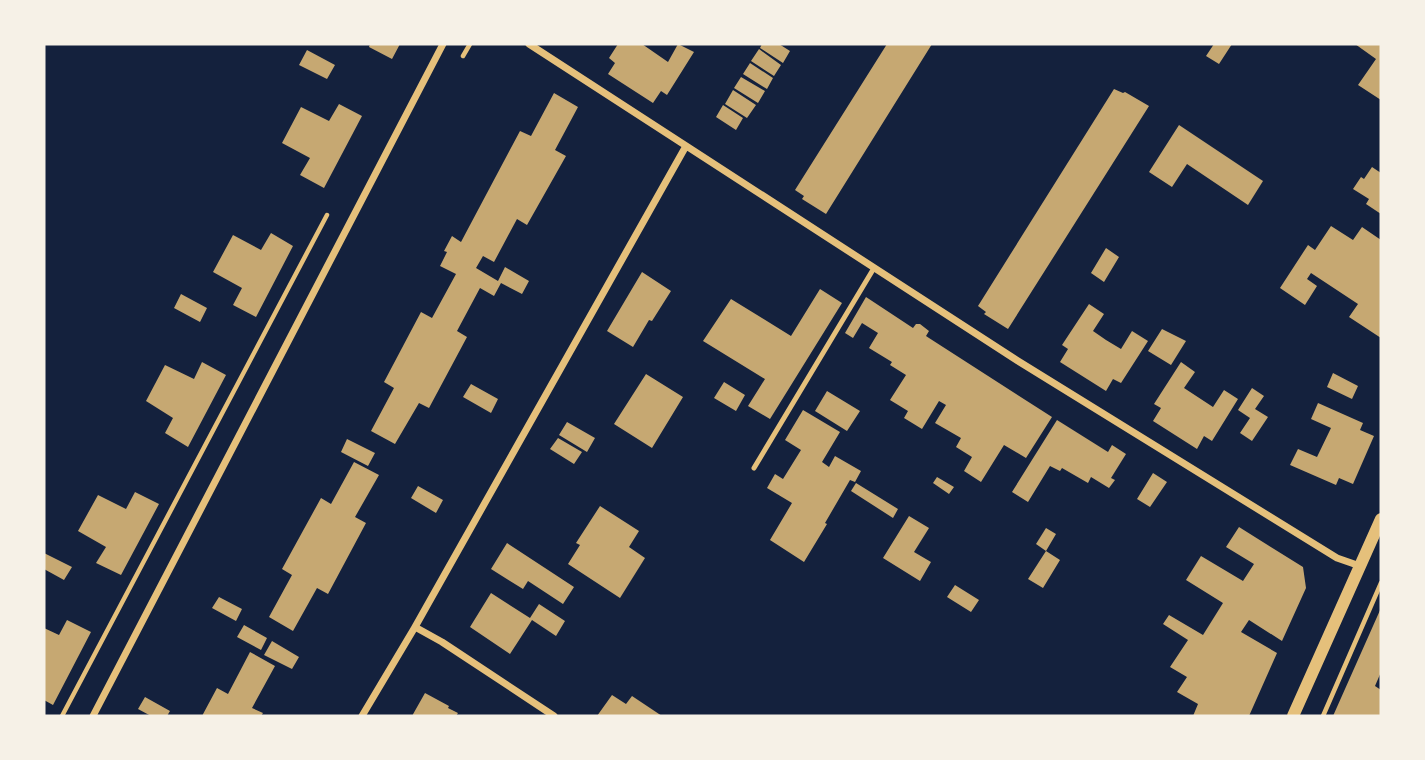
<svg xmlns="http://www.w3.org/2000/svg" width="1425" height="760" viewBox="0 0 1425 760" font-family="Ubuntu,sans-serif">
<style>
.building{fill:#c6a872}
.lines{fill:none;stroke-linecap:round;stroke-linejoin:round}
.path{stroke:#e5c07b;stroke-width:4.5}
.service{stroke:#e5c07b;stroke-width:5}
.minor{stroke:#e5c07b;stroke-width:7}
.tertiary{stroke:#e5c07b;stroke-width:12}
</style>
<rect width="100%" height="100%" fill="#14213d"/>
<path class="building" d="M370,44h30l-8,15 -23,-12z
M618,44h24l26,18 10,-18 16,8 -27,43 -6,-4 -8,12 -45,-29 7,-11 -6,-5z
M762,44h17l11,7 -7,12 -23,-15z
M887,44h45l-106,170 -24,-15 2,-3 -9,-6z
M1214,44h18l-13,20 -13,-8z
M1355,44h26v56l-23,-15 18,-26z
M759,49l22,16 -7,11 -23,-15z
M307,50l28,15 -8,14 -28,-14z
M750,63l23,15 -6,11 -24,-15z
M741,77l24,14 -7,12 -24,-15z
M1114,89l9,4 2,-1 24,14 -141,223 -24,-15 2,-2 -8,-6z
M733,90l23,15 -9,13 -22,-14z
M554,93l24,14 -23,43 11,6 -39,69 -10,-6 -23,43 -11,-6 -7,12 22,13 7,-14 24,14 -7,13 -21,-11 -7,13 -14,-8 -23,43 10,6 -38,71 -10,-5 -24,41 -24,-13 23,-43 -10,-6 37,-70 11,6 24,-44 -16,-8 7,-14 -3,-1 8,-15 9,6 59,-111 11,5z
M339,104l23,12 -38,72 -24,-13 10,-17 -28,-15 19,-36 28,14z
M723,105l20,13 -7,12 -20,-13z
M1179,125l84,56 -15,24 -61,-41 -15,23 -23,-15z
M1372,167l9,6v41l-15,-10 3,-5 -16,-10 8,-12 3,2z
M1331,226l22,14 9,-13 19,13v98l-32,-21 9,-13 -47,-31 -4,6 10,7 -12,19 -25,-17 28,-43 7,5z
M271,233l22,13 -37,71 -23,-12 9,-17 -29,-16 20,-37 28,15z
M1106,248l13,9 -15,25 -13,-9z
M642,272l29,19 -19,30 -3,-1 -16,27 -26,-16z
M820,289l22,14 -72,116 -22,-13 17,-27 -62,-38 28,-42 60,37z
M181,294l26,14 -7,14 -26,-14z
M866,297l47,31 3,-4h4l9,7 -3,5 3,2 123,79 -26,41 -22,-13 -23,37 -17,-11 8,-14 -16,-10 5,-9 -26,-15 11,-18 -7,-4 -17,28 -18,-11 4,-7 -18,-11 16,-25 -16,-10 2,-3 -23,-14 9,-15 -16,-10 -9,15 -8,-5z
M1089,304l15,10 -11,17 13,9 15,9 11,-18 16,10 -27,42 -8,-4 -7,12 -46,-29 8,-13 -6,-4z
M1162,329l24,12 -15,24 -23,-14z
M202,362l24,13 -38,72 -23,-14 8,-15 -27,-17 19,-36 29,14z
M1181,362l14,10 -11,16 29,19 11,-17 14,9 -26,42 -8,-5 -7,13 -44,-28 8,-13 -7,-4z
M1333,373l25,13 -6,13 -25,-12z
M646,374l37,23 -31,51 -38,-24z
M724,382l21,13 -9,16 -22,-13z
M471,384l27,15 -7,14 -28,-16z
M1252,388l12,8 -9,13 13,8 -16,24 -12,-8 10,-15 -12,-8z
M827,391l33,20 -13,20 -32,-20z
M1318,403l45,20 -3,7 14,6 -21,48 -14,-6 -3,7 -46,-20 8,-16 19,8 14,-29 -20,-9z
M803,410l37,22 -18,30 7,5 6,-11 26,15 -6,11 -5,-2 -25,43 2,1 -23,38 -34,-22 22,-37 -25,-15 8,-14 8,5 18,-29 -16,-10z
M1057,420l51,32 4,-7 14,9 -15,24 4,2 -6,8 -18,-11 -3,6 -26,-15 -2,3 -10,-5 -22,36 -16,-10z
M567,422l28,16 -8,14 -28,-17z
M558,438l24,14 -8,12 -24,-15z
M347,439l28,14 -7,13 -27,-14z
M354,462l25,13 -24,42 11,6 -38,71 -11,-6 -24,43 -24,-14 23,-42 -10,-6 39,-71 10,6z
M1153,473l14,9 -17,25 -13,-8z
M937,477l17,10 -5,7 -16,-11z
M856,483l42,26 -5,9 -42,-27z
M418,486l25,14 -7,13 -25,-15z
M135,492l24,12 -38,71 -25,-12 10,-16 -28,-16 20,-36 28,14z
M600,506l39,25 -10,16 16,11 -25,40 -52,-34 12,-19 -4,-2z
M909,516l20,12 -15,24 17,10 -11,19 -37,-23z
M1239,527l64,40 3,21 -24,53 -33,-21 -8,12 36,21 -28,63h-56l5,-12 -21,-12 10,-15 -17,-10 18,-27 -25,-16 6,-9 34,20 20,-32 -37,-23 15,-24 42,25 11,-17 -28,-17z
M1046,528l10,6 -10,17 14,9 -17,28 -15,-9 18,-28 -10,-7z
M507,543l67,44 -11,17 -35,-23 -5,8 -32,-20z
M44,553l28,14 -8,13 -20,-11z
M955,585l24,15 -8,12 -24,-15z
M491,593l39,25 9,-14 26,17 -9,15 -24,-16 -22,34 -40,-27z
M219,597l23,12 -6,12 -24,-13z
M1381,608v64l-6,14 6,4v26h-48z
M67,620l24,12 -38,73 -9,-5v-72l15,7z
M244,625l23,13 -6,12 -24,-13z
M272,641l27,16 -7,12 -28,-14z
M250,652l25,14 -23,42 11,5 -2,3h-59l15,-28 11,6z
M425,693l24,13 -1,2 10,5 -2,3h-44z
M612,695l14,9 6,-8 30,20h-65z
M145,697l25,14 -3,5h-16l-13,-7z"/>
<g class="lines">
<path class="path" d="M463,56l7,-12
M62,716l265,-501
M1323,716l58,-133"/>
<path class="service" d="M754,468l120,-200"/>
<path class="minor" d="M529,44l489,317 319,197 23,8
M415,627l27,15 112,74
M93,716l350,-672
M362,716l53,-89 271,-481"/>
<path class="tertiary" d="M1293,716l88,-197"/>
</g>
<rect width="1425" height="760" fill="none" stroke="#f6f1e7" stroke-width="91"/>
</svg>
